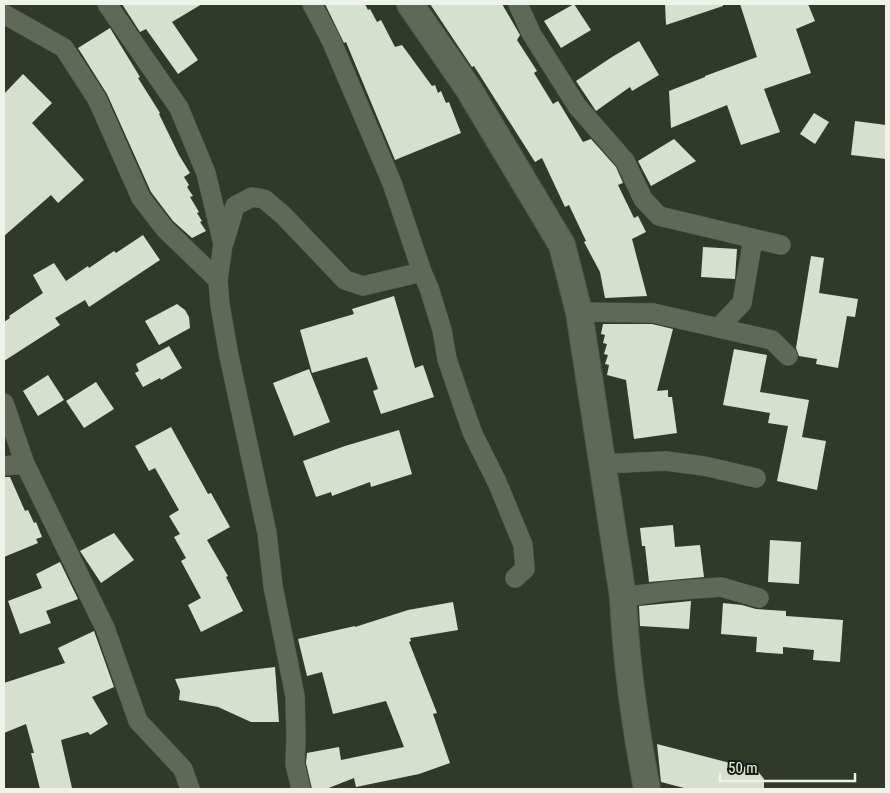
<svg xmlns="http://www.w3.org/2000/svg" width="890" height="793" viewBox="0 0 890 793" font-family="'Roboto Condensed',sans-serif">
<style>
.building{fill:#d7e0ce}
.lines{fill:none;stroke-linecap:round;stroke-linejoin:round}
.minor-casing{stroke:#50574b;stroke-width:20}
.secondary-casing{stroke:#50574b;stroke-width:28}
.minor{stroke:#606858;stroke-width:19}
.secondary{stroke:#606858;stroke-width:26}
</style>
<rect width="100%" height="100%" fill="#31392b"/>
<path class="building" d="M122,4h80l-30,18 26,38 -20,14 -32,-45 -6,3z
M325,4h40l3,6 2,-1 7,13 4,-2 14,27 7,-2 30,41 3,-1 3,8 3,-2 5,12 3,-1 12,31 -66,27 -49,-118 -2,1z
M430,4h72l18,31 -3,5 20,31 -3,2 19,31 5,-3 25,41 8,-3 25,28 7,16 -5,2 16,33 4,-2 8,16 -14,7 15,57 -42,2 -5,-26 -16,-30 2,-1 -17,-36 -4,2 -23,-49 -7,4 -61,-96 -2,1z
M574,4l17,26 -30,18 -17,-27z
M665,4h58v2l-57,19z
M740,4h68l7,17 -19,8 15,44 -47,16 16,43 -39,13 -14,-40 -56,23 -2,-37 36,-14v-1l52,-19z
M110,28l30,49 -2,1 22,35 -1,1 20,41 11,18 -6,4 5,8 -2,2 6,9 -3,1 9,15 -2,1 5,8 -2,1 6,9 -14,7 -19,-17 -22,-29 -44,-98 -29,-46z
M639,41l20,34 -27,16 -2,-4 -34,24 -20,-30 36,-24z
M23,74l29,29 -20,20 52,57 -26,23 -7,-8 -47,41v-142z
M814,113l15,9 -14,22 -15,-10z
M855,121l31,4v34l-35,-4z
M674,139l22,22 -45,25 -13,-25z
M143,235l17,25 -71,47 -4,-7 -30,18 5,7 -56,36v-39l6,-4 -1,-2 34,-23 -10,-18 21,-12 12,18 22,-15 1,2 25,-17 2,2z
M703,247l34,2 -2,30 -34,-2z
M811,256l13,2 -5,35 39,6 -3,18 -8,-1 -9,52 -22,-4 1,-5 -18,-3 -3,-8z
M394,296l21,72 8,-3 11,32 -53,17 -8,-23 5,-2 -11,-32 -55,16 -12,-43 54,-16 -2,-5z
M177,304l8,6 4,7 1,11 -31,17 -14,-24z
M603,324h49l21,5 -16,62 11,-1v7h4l5,36 -43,6 -8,-59 -19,-5 2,-10 -4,-1 3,-9 -4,-1 3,-10 -4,-1 2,-8 -4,-1z
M169,346l13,22 -21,12 -1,-2 -17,9 -8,-14 4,-2 -3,-7z
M734,349l33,6 -7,37 49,8 -7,37 24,4 -9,49 -40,-9 11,-55 -20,-3 2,-10 -47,-8z
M309,369l21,53 -36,14 -21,-53z
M48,375l16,25 -26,16 -15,-25z
M96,382l18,27 -30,19 -18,-27z
M171,427l37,67 3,-1 19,34 -23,13 21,36 -2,1 17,34 -42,21 -13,-27 13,-7 -20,-37 5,-3 -12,-21 6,-3 -11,-18 10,-6 -24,-42 -6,3 -14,-25z
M399,430l13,44 -41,13 -1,-5 -38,14 -1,-4 -15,5 -13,-36 42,-15z
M4,477h6l15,34 3,-1 6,13 2,-1 6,15 -6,2 2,4 -34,14z
M673,525l2,22 25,-2 4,32 -55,5 -4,-36h-3l-2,-18z
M114,533l20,27 -33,23 -21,-32z
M770,540l31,2 -2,42 -31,-2z
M60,562l18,37 -32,12 5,12 -31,11 -12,-33 34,-13 -6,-14z
M691,601l-2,28 -49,-3 -1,-20z
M453,602l5,28 -48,8 1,3 -2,1 28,71 -4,1 17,49 -31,11 -63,13 -2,-9 -28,11h-14l-6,-26 1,-10 32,-6 2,13 63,-13 -18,-46 -53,13 -11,-42 -15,4 -9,-37 57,-13v1l53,-17z
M723,603l19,2 14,4 30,2v5l57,4 -3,42 -27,-2 1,-10 -31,-3v7l-27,-2 1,-15 -36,-3z
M94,631l20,56 -22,10 16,27 -18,11 -2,-3 -27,8 11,48 -7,1h-25l-9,-36h3l-8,-29 -22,9v-50l61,-20 -7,-15z
M275,667l4,55h-28l-33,-15 -39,-7 1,-9 -5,-12z
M657,744l100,26 7,9v10h-76l-27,-7z"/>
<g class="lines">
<g class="minor-casing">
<path id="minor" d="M107,4l72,104 27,65 17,71 -5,36
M312,4l19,36 61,143 30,89 7,16 13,42 5,29 16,47 10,28 24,48 26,63 2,24 -10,9
M518,4l13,29 46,73 48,55 18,38 16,17 122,29
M4,14l60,34 33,51 44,99 24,31 53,51 2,25 9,51 38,177 6,53 22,110 1,41 -1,27 6,25
M224,243l11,-37 17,-9 12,2 19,16 62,65 18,6 59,-14
M579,312l74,1 119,27 16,16
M718,328l24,-25 11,-64
M4,403l21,61 80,164 33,93 45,48 7,20
M601,464l64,-3 39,5 52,12
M4,466l21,-2
M623,597l45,-6 53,-4 38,11"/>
</g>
<g class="secondary-casing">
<path id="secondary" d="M410,4l58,84 94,157 17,67 44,285c3,65 12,129 24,192"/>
</g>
<use href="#minor" class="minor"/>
<use href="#secondary" class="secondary"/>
</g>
<rect width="890" height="793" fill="none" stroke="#eef2e9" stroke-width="10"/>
<path d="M720 773v8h135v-8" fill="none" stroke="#eef2e9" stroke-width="2.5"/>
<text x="728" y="773" font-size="15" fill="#eef2e9" stroke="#1b1f18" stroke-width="4" paint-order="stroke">50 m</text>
</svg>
